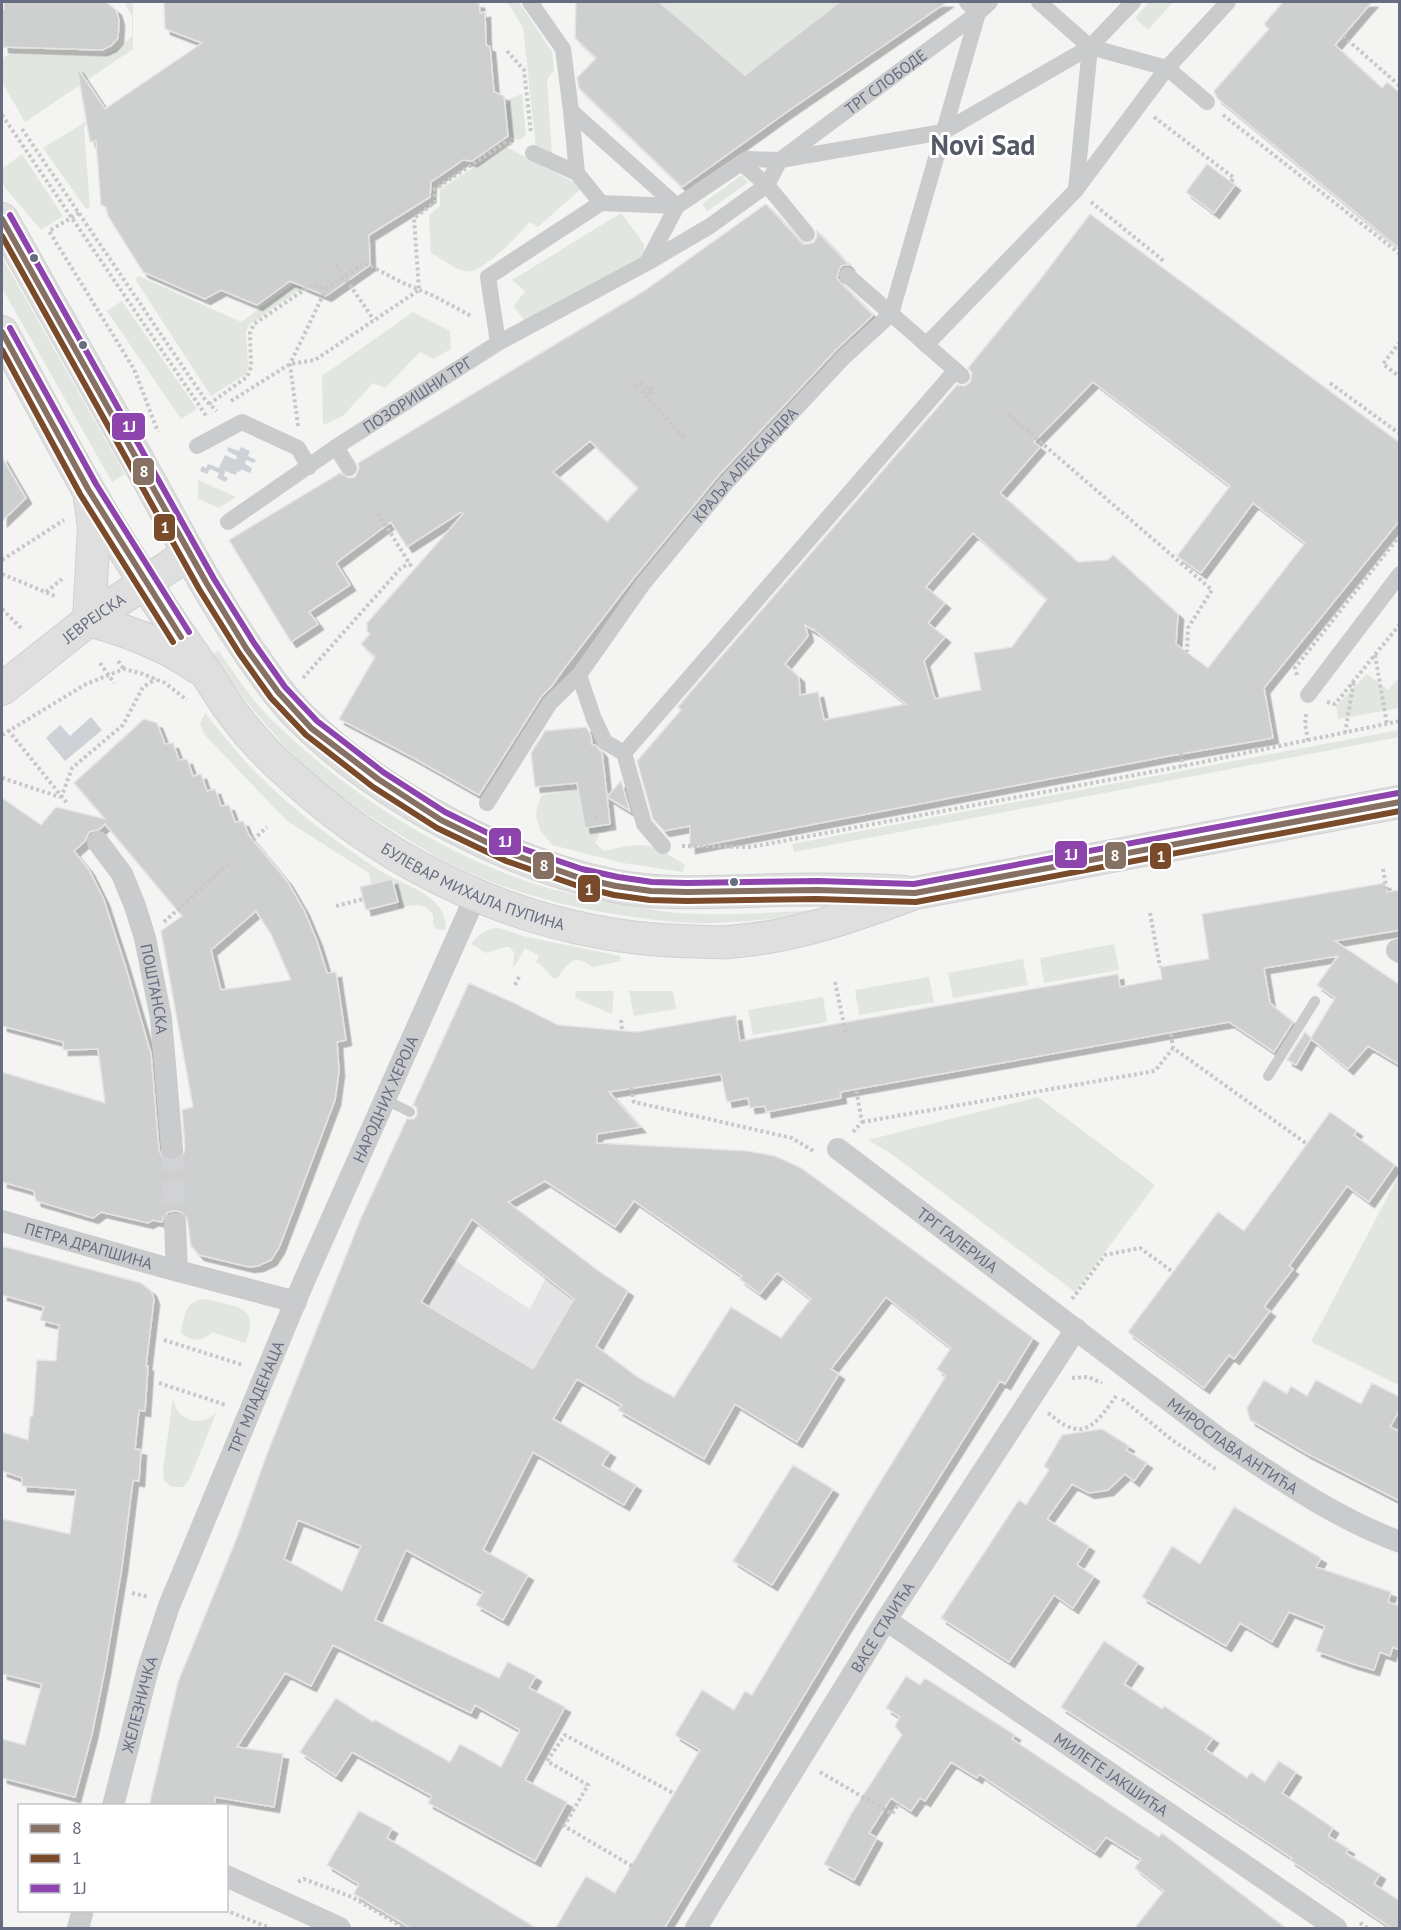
<svg xmlns="http://www.w3.org/2000/svg" width="1401" height="1930" viewBox="0 0 1401 1930" font-family="'PT Sans',sans-serif">
<style>
.built{fill:#e4e4e6}
.green{fill:#e1e6e1}
.water{fill:#ced2d6}
.building{fill:#cecfcf;stroke:#e4e4e3;stroke-width:1.5;fill-rule:evenodd;filter:url(#shadow)}
.lines{fill:none;stroke-linecap:round;stroke-linejoin:round}
.minor-tunnel{stroke:#d1d2d6;stroke-width:22;stroke-dasharray:22 11;stroke-linecap:butt}
.secondary-casing{stroke:#d0d0d1;stroke-width:34}
.path{stroke:#c8c8c8;stroke-width:4;stroke-dasharray:3 3;stroke-linecap:butt}
.service{stroke:#cacbcc;stroke-width:10}
.pedestrian{stroke:#cacbcc;stroke-width:16}
.minor{stroke:#cacbcc;stroke-width:22}
.secondary{stroke:#dfdfdf;stroke-width:32}
.path-bridge{stroke:#c8c8c8;stroke-width:4;stroke-dasharray:3 3;stroke-linecap:butt}
.bus-1-casing{stroke:#fff;stroke-width:10}
.bus-2-casing{stroke:#fff;stroke-width:10}
.bus-3-casing{stroke:#fff;stroke-width:10}
.bus-1{stroke:#867164;stroke-width:6}
.bus-2{stroke:#7a4b2a;stroke-width:6}
.bus-3{stroke:#8e44ad;stroke-width:6}
.bus-dot{fill:#676d80;stroke:#fff;stroke-width:2}
.labels{text-anchor:middle;dominant-baseline:central;stroke-width:6;stroke-linejoin:round;paint-order:stroke}
.street-label{font-size:16px;fill:#676d80;stroke:#fff}
.town-label{font-size:28px;font-weight:bold;fill:#545966;stroke:#fff}
.line-badge{stroke:#fff;stroke-width:2}
.badge-label{font-size:16px;text-anchor:middle;font-weight:bold;fill:#fff}
</style>
<defs>
<filter id="shadow"><feDropShadow dx="5.5" dy="5.5" stdDeviation="0" flood-color="#0004"/></filter>
</defs>
<rect width="100%" height="100%" fill="#f4f4f3"/>
<path class="built" d="M361,1218l78,52 9,-14 82,53 16,-32 44,12 10,-17 28,19 -103,176 -38,-24 -165,-126z"/>
<path class="green" d="M124,2h9v47l-108,73 -23,-40v-24l10,-5 90,2c13,-3 20,-8 30,-19v-20z
M507,2h12l33,50 2,18 -7,10 5,76 -16,-8 -13,-121z
M659,2h181l-95,73z
M1149,2h24l-25,28 -13,-12z
M522,94l4,41 -7,5 -11,-4 -3,-31 4,-2v-4z
M87,121l-3,7 6,79 -4,2 -43,-61z
M506,147l77,40 -45,40 -8,-5c-12,12 -48,54 -66,49 -11,-3 -23,-13 -33,-18l-2,-38 11,-9v-17z
M22,154l41,62 -22,14 -35,-41 -4,-7v-13z
M742,175l6,8 -41,28 -5,-7z
M621,213l23,31v12l-119,66 -11,-16 11,-15 -13,-11z
M2,257l123,217 -13,8 -110,-194z
M139,276l102,46 54,-39 9,4 -54,37 -4,8 2,34 -2,8 -35,22 -76,-117z
M122,301l75,108 -16,10 -74,-108z
M413,312l37,19 1,18 -18,10 -13,-7 -35,36 -12,-5 -30,33 -20,9 -1,-49z
M198,480l38,17 -17,11 -21,-9z
M218,650c18,25 34,51 56,72 71,69 159,127 252,159 34,12 71,19 107,25 15,2 30,6 45,7 45,3 91,0 136,-3l1,2 -2,2c-45,5 -91,12 -136,8 -70,-6 -148,-22 -212,-51 -26,-11 -51,-28 -75,-42 -32,-20 -65,-42 -91,-69 -33,-32 -61,-68 -86,-105z
M1367,674l21,16 11,-12v30l-61,11 -2,-13z
M205,713c12,15 25,31 38,46 40,44 89,80 139,113 24,15 64,22 64,57l-4,1c-10,-1 -9,-7 -9,-15 -9,-14 -21,-10 -34,-7l-7,-29 -21,5 -2,-11 -82,-52 -83,-87 -4,-11z
M1399,730v7l-605,115 -2,-8z
M583,789l-1,20 3,19 29,-4 -9,9h-5l-5,10 9,8c41,-10 46,-9 81,14l-2,7 -60,-9 -71,-18 -12,-15 -4,-14 1,-9 5,-12z
M499,928l28,9 93,19 1,5 -28,6c-3,-1 -6,-4 -9,-5 -14,-8 -21,10 -27,16h-4l-11,-12 -6,-4 3,-6 -14,-8 -12,21 1,-17 -5,-5h-4l-19,6 -15,-9c7,-10 16,-16 28,-16z
M1114,944l5,26 -75,13 -4,-25z
M1023,959l5,26 -75,13 -5,-25z
M929,977l5,25 -75,13 -4,-25z
M576,991h38l-2,23 -37,-16z
M629,991h44l3,18 -42,7z
M823,997l4,25 -74,13 -5,-25z
M1038,1097l117,88 -80,107 -185,-139 -22,-13z
M1399,1175v210l-88,-43z
M205,1299c29,8 57,5 40,44l-33,-11c-9,10 -21,10 -31,1 4,-18 3,-32 24,-34z
M173,1398c3,23 29,31 44,13l-27,67 -7,9h-11l-8,-6 -1,-11z"/>
<path class="water" d="M228,447l11,4 2,-4 9,4 -2,5 8,4 -2,3 -8,-3 -1,4 7,4 -2,5 -9,-4 -1,3 -3,-1 -1,4 -11,-4 -1,5 4,2 -2,4 -9,-4 2,-5 -9,-4 -3,5 -7,-3 2,-5 4,2 2,-4 11,4 6,-13 11,5 1,-4 -10,-5z
M91,717l11,13 -37,31 -19,-23 14,-13 10,11z"/>
<path class="building" d="M4,2h102l10,8 3,10 -1,18 -7,8 -9,4 -99,-3 -1,-37h2z
M164,2h309l6,1 1,10 5,-1 1,33 4,2 4,45 10,4 4,40 -36,25 -9,-1 -32,22 -1,15 -61,38 1,30 -44,31 -36,-15 -33,24 -36,-15 -16,9 -62,-27 -35,-56 -2,-9 -5,-2 -5,-64 -6,1 -13,-75 28,42 97,-66 -37,-14z
M576,2h83l86,73 95,-73h107l-163,112 -102,73 -103,-99 -2,-10 19,-20 -21,-20z
M1283,2h89l-37,43 47,43 5,-6 13,11v156l-183,-151 -3,-7 55,-62 -5,-5z
M1207,164l28,21 -21,28 -28,-21z
M766,204l37,40h6l5,-2 3,-5v-6l32,34h-6l-4,4 -2,9 3,4 33,33 -37,35 -117,125 -86,104 -67,87 -15,21 -10,10 -62,98 -67,-38 -73,-38 36,-62 -14,-13 9,-10 -3,-3v-8l96,-109 -2,-2 -54,35 -16,-25 -55,41 14,22 -41,27 9,12 -27,18 -62,-102 111,-67 9,5 6,-1 4,-9 -1,-5 286,-172zM590,441l48,47 -31,34 -54,-50z
M1090,214l310,229v77l-136,168 9,50 -104,18 -479,92v-22l-26,5 -11,-12 -16,-58 44,-51 -3,-3 10,-12 269,-310 8,1 5,-4 2,-9 -4,-5 68,-83zM1093,382l137,104 -53,70 24,17 52,-70 52,40 -97,125 -32,-24 2,-30 -65,-59 -5,5 -30,2 -78,-69 40,-46 -6,-5zM973,533l74,66 -35,48 -38,6 7,37 -46,9 -11,-38 21,-24 -17,-14 17,-20 -19,-16zM805,625l8,5v-1l93,75 -82,16 -6,-28 -18,3 -1,-18 -14,-13 23,-28z
M2,457l24,41 -24,23z
M144,719l13,4 8,21 8,-1 6,17 8,-1 6,17 8,-2 6,17 8,-2 6,17 8,-1 6,17 8,-1 6,14 38,46 17,29 13,31 10,32 9,-1 10,68 -9,2 2,29 -4,29 -56,148 -8,12 -13,6 -9,1 -50,-12 -8,-9 -3,-23 -2,-7 -5,-4 -6,-1 -7,1 -5,5 -1,5 -9,-2 -5,3 -47,-11 -8,6 -57,-17 -2,-10 -32,-9v-110l103,31 -7,-54 -35,1v-8l-61,-16v-228l39,27 15,-18 49,12 -31,-36zM105,824l77,92 -21,15 32,176 -11,3 3,37 -1,6 -4,6 -6,2 -8,-1 -5,-5 -2,-5 -8,-96 -25,-86 -22,-68 -15,-30 -15,-19 11,-10 4,-9 11,-3zM256,911l15,23 20,46 -70,10 -10,-40z
M586,727l5,9 1,9h3l7,7 8,72 -25,4 -8,-45 -42,4 -4,-34 14,-22z
M621,781l9,30 -23,-14z
M392,879l6,23 -32,8 -6,-23z
M1385,883l2,9 13,-2v40l-65,11 65,44v80l-32,-19 -20,23 -37,-30 -15,26 -9,-5 18,-28 6,6 24,-40 -18,-13 21,-29 -74,12 6,35 23,19 -19,30 -45,-30 -389,70 1,6 -75,14 -1,-6 -15,2 -2,-10 -21,4 -6,-28 -112,18 31,35 -43,7v9l150,8 28,5 26,12 18,13 214,157 -28,46 -5,-3 -156,248 -180,300h-109l31,-53 29,17 85,-143 -25,-15 27,-45 32,20 11,-19 7,4 114,-190 80,-129 -9,-7 14,-21 -65,-51 -55,72 8,5 -42,68 -62,-38 -31,55 -86,-49 4,-5 -45,-26 -24,40 57,33 -8,13 34,20 -12,20 -91,-53 -50,98 45,25 -25,45 -27,-15 7,-13 -77,-42 -31,70 124,58 9,-16 28,14 -7,12 36,19 -40,73 42,22 -32,59 -107,-58 4,-7 -80,-44 -16,24 -36,-24 36,-54 37,24 2,-2 75,42 10,-18 41,23 19,-37 -45,-25 -4,8 -138,-68 -22,41 -26,-13 -48,74 46,7 -9,53 -59,-10 -1,9h-65l29,-124 60,-147 29,-81 94,-236 43,-93 3,-6h7l3,-4v-7l-4,-3 56,-122 45,20 44,22 79,7 99,-17 4,26 378,-67 2,13 42,-8 -2,-12 49,-8 -7,-45zM545,1181l70,46 19,-26 108,75 -2,3 20,15 17,-21 34,26 -30,39 -50,-31 -57,90 -35,-19 -43,-32 32,-55 -28,-19 -92,-70zM472,1219l102,80 -41,70 -112,-67zM298,1520l63,26 -19,45 -58,-32z
M1330,1112l27,19 -3,4 41,30 -26,37 -22,-16 -58,80 4,3 -29,38 6,4 -36,48 -5,-4 -25,33 -76,-56 90,-120 26,19z
M2,1246l139,37 10,8 3,8 -8,67h2l-3,45 -6,-1 -4,39 6,1 -2,31 -6,-1 -11,87 -17,102 -13,65 -17,63 -73,-19v-39l23,6 17,-61 -40,-10v-155l68,15 6,-44 -54,-4v-8l-20,-7v-39l26,8 2,-23 3,-1 4,-56 19,1 3,-36 -19,-5 4,-13 -42,-12z
M1264,1380l23,14 4,-8 16,10 9,-16 45,24 11,-21 28,14v12l-10,18 10,5v69l-94,-48 -56,-33 -3,-12z
M1102,1429l27,17 -3,4 21,13 -13,18 -9,-7 -17,16 -19,3 -17,-9 -25,35 42,27 -12,19 17,11 -21,32 -19,-13 -45,67 -68,-44 78,-118 7,5 23,-35 -5,-4 18,-31z
M793,1465l40,24 -61,96 -39,-24z
M1234,1507l87,51 -5,9 75,25 -3,10 12,4v44l-7,-3 -3,9 -10,-4 -6,18 -21,-6 -37,-13 9,-25 -36,-14 -17,30 -32,-19 -14,23 -84,-49 30,-51 28,18z
M1104,1641l34,22 -14,21 38,25 2,-3 49,32 -8,11 42,29 4,-6 14,10 14,-21 17,11 -14,21 51,35 -5,8 21,13 -3,4 34,21 -6,10 26,17v28h-7l-103,-69 2,-2 -231,-151z
M906,1676l14,9 5,-7 90,57 -3,4 147,98 3,-4 125,96h-153l30,-38 -29,-23 6,-9 -35,-22 -11,15 -116,-78 -2,4 -26,-16 -26,39 -5,-3 -9,13 -20,-13 -22,35 8,5 -23,42 -30,-16 29,-53 49,-76 -7,-9 5,-9 -14,-9z
M359,1811l33,17 -5,10 151,91h-126l-58,-35 5,-10 -32,-19z"/>
<g class="lines">
<path class="minor-tunnel" d="M172,1148l3,76"/>
<g class="secondary-casing">
<g id="secondary">
<path d="M2,219c47,85 96,169 143,254 33,60 64,120 103,177 16,23 33,48 53,68 80,79 204,145 313,168 46,9 91,6 136,5 52,-2 104,-2 155,1"/>
<path id="s9" d="M2,332c28,51 55,103 84,154 36,63 76,124 118,184 11,16 21,34 34,50 22,29 49,53 77,77 102,85 231,139 365,144 16,0 33,2 49,1 67,-5 124,-26 186,-49l485,-91"/>
<path d="M89,620l5,-92 -4,-30"/>
<path d="M89,620c38,11 75,24 108,47"/>
<path id="s10" d="M2,689l87,-69 99,-66"/>
</g>
</g>
<path class="path" d="M1343,36l57,50
M507,51l17,19 7,63
M2,115l205,302
M1223,115l177,139
M1154,117l80,61 -3,4
M22,129l184,272 11,10
M1091,202l74,60
M79,213l-30,18 85,138 24,63
M336,265l38,55
M1400,342l-17,22 17,13
M1330,383l70,51
M634,387l6,-4
M651,394l3,-4 -4,-4 -7,7 43,47
M231,401l59,-37 25,-4 104,-70 -5,-72 21,-16v-13l71,-47 8,3
M209,404l38,-27 4,-10 -1,-34 4,-9 59,-40 13,5 39,-26 36,19 33,14 39,21
M1008,414l204,176 -24,38 -1,24
M298,426l-8,-62 36,-75
M378,513l35,56
M2,560l62,-40
M2,574l55,23
M46,592l16,-13
M2,609l21,21
M1375,655l12,69
M118,661l6,8
M100,663l14,20
M1297,675l-2,-7 105,-133
M303,678l97,-109 9,-6
M1327,702l8,2 65,-80
M1306,714l-1,10 3,17
M8,730l59,73
M1345,733l9,-53
M2,735l84,-51 38,-15 19,5 22,9 22,17
M1181,753l2,13
M2,778l58,19
M61,798l11,-30 51,-43 20,-38 13,-8
M595,817l2,-1
M253,840l14,-13
M682,846l69,1 432,-81 217,-45
M1383,869l4,23
M336,906l27,-7
M1150,913l10,54
M164,922l66,-60
M835,982l11,52
M515,985l5,-10
M621,1020l1,10
M1171,1034l2,14 134,96
M631,1088l3,14 158,36 23,14
M862,1122l293,-51 18,-23
M853,1132l9,-10 -6,-33
M1072,1299l33,-44 35,-7 33,24
M164,1340l79,25
M1072,1378l16,-1 14,6
M159,1383l67,22
M1122,1399l50,41 45,30
M1048,1413c7,5 13,11 21,14 22,10 36,-17 48,-32
M132,1593l17,4
M820,1772l72,42 7,-11
M632,1866l-68,-40 24,-41 -41,-24 18,-26 110,59
M298,1882l6,-3 48,18 52,31
M225,1910l45,18
M1360,1923l7,5"/>
<path class="service" d="M1268,1076l47,-75
M386,1100l24,12"/>
<g class="pedestrian">
<path d="M530,2l33,47 8,62 106,95 70,-47 33,1 163,-28 147,-85 43,-45"/>
<path d="M1039,2l51,45 77,21 40,34"/>
<path d="M571,111l6,62"/>
<path d="M533,153l44,20 24,30"/>
<path d="M741,163l26,22 40,49"/>
<path d="M1076,190l14,-143"/>
<path d="M847,275l115,101"/>
<path d="M891,314l87,-301 -11,-11"/>
<path d="M498,343l-10,-66 113,-74 76,3 -29,55"/>
<path d="M926,345l149,-154 92,-123 61,-66"/>
<path d="M197,446l45,-24 56,26 11,19"/>
<path d="M336,447l13,21"/>
<path id="s1" d="M228,522l108,-75 162,-104 149,-80 63,-37 57,-41 13,-25 198,-147 12,-11"/>
<path d="M1308,695l92,-121"/>
<path d="M624,753l331,-382"/>
<path d="M487,803l63,-100 29,-28"/>
<path id="s2" d="M663,846l-19,-22 -20,-71 -19,-11 -11,-23 -15,-44 64,-91 84,-102 117,-125 47,-43"/>
</g>
<g class="minor">
<path id="s3" d="M98,842l24,32 13,32 10,32 16,80 11,130"/>
<path d="M1397,950l3,2"/>
<path id="s4" d="M838,1149l383,291c57,38 114,78 179,102"/>
<path id="s5" d="M2,1221l161,46 133,35"/>
<path d="M175,1224l2,47"/>
<path id="s6" d="M886,1620l450,308"/>
<path id="s7" d="M113,1806l35,-137 21,-63 135,-325 172,-386"/>
<path d="M226,1876l114,52"/>
<path d="M78,1928l5,-18"/>
<path id="s8" d="M696,1928l190,-308 190,-291"/>
</g>
<use href="#secondary" class="secondary"/>
<path class="path-bridge" d="M640,383l11,11"/>
<g class="bus-1-casing">
<path id="bus-1" d="M2,219l205,365 39,64 32,44 33,36 67,51 63,41 68,33 71,25 36,8 35,5 36,1 131,-2 97,3 485,-91
M2,332l86,157 93,148"/>
</g>
<g class="bus-2-casing">
<path id="bus-2" d="M2,236l197,353 40,64 32,45 35,37 67,52 64,41 69,33 72,25 36,9 36,5 37,1 130,-2 99,3 484,-91
M2,350l78,144 93,148"/>
</g>
<g class="bus-3-casing">
<path id="bus-3" d="M10,215l204,364 40,64 31,44 32,34 66,51 62,40 67,33 70,24 36,8 34,5 35,1 131,-2 96,3 484,-91
M10,328l86,156 93,148"/>
</g>
<use href="#bus-1" class="bus-1"/>
<use href="#bus-2" class="bus-2"/>
<use href="#bus-3" class="bus-3"/>
</g>
<g class="bus-dot">
<circle cx="34" cy="258" r="5"/>
<circle cx="83" cy="345" r="5"/>
<circle cx="734" cy="882" r="5"/>
</g>
<g class="labels">
<g class="street-label">
<text stroke="none"><textPath href="#s1" startOffset="796">ТРГ СЛОБОДЕ</textPath></text>
<text stroke="none"><textPath href="#s1" startOffset="228">ПОЗОРИШНИ ТРГ</textPath></text>
<text stroke="none"><textPath href="#s2" startOffset="465">КРАЉА АЛЕКСАНДРА</textPath></text>
<text stroke="none"><textPath href="#s10" startOffset="116">ЈЕВРЕЈСКА</textPath></text>
<text stroke="none"><textPath href="#s9" startOffset="747">БУЛЕВАР МИХАЈЛА ПУПИНА</textPath></text>
<text stroke="none"><textPath href="#s3" startOffset="160">ПОШТАНСКА</textPath></text>
<text stroke="none"><textPath href="#s7" startOffset="759">НАРОДНИХ ХЕРОЈА</textPath></text>
<text stroke="none"><textPath href="#s4" startOffset="150">ТРГ ГАЛЕРИЈА</textPath></text>
<text stroke="none"><textPath href="#s5" startOffset="90">ПЕТРА ДРАПШИНА</textPath></text>
<text stroke="none"><textPath href="#s7" startOffset="434">ТРГ МЛАДЕНАЦА</textPath></text>
<text stroke="none"><textPath href="#s4" startOffset="494">МИРОСЛАВА АНТИЋА</textPath></text>
<text stroke="none"><textPath href="#s8" startOffset="354">ВАСЕ СТАЈИЋА</textPath></text>
<text stroke="none"><textPath href="#s7" startOffset="105">ЖЕЛЕЗНИЧКА</textPath></text>
<text stroke="none"><textPath href="#s6" startOffset="273">МИЛЕТЕ ЈАКШИЋА</textPath></text>
</g>
<g class="town-label">
<text x="983" y="144">Novi Sad</text>
</g>
</g>
<g class="line-badge">
<rect x="111" y="412" width="35" height="29" rx="6" fill="#8e44ad"/>
<rect x="132" y="457" width="23" height="29" rx="6" fill="#867164"/>
<rect x="153" y="513" width="23" height="29" rx="6" fill="#7a4b2a"/>
<rect x="488" y="827" width="34" height="29" rx="6" fill="#8e44ad"/>
<rect x="1054" y="840" width="34" height="29" rx="6" fill="#8e44ad"/>
<rect x="1104" y="841" width="23" height="29" rx="6" fill="#867164"/>
<rect x="1149" y="842" width="23" height="28" rx="6" fill="#7a4b2a"/>
<rect x="532" y="851" width="23" height="29" rx="6" fill="#867164"/>
<rect x="577" y="874" width="24" height="29" rx="6" fill="#7a4b2a"/>
</g>
<g class="badge-label">
<text x="129" y="432">1J</text>
<text x="144" y="477">8</text>
<text x="165" y="533">1</text>
<text x="505" y="847">1J</text>
<text x="1071" y="860">1J</text>
<text x="1115" y="861">8</text>
<text x="1161" y="862">1</text>
<text x="544" y="871">8</text>
<text x="589" y="895">1</text>
</g>
<rect width="1401" height="1930" fill="none" stroke="#676d80" stroke-width="6"/>
<rect x="18" y="1804" width="210" height="108" fill="#ffffff" stroke="#c2c5cc" stroke-width="1.5"/>
<rect x="30" y="1824" width="30" height="9" fill="#867164" stroke="#c2c5cc" stroke-width="1.5"/>
<text x="72" y="1834" font-size="18" fill="#676d80">8</text>
<rect x="30" y="1854" width="30" height="9" fill="#7a4b2a" stroke="#c2c5cc" stroke-width="1.5"/>
<text x="72" y="1864" font-size="18" fill="#676d80">1</text>
<rect x="30" y="1884" width="30" height="9" fill="#8e44ad" stroke="#c2c5cc" stroke-width="1.5"/>
<text x="72" y="1894" font-size="18" fill="#676d80">1J</text>
</svg>
